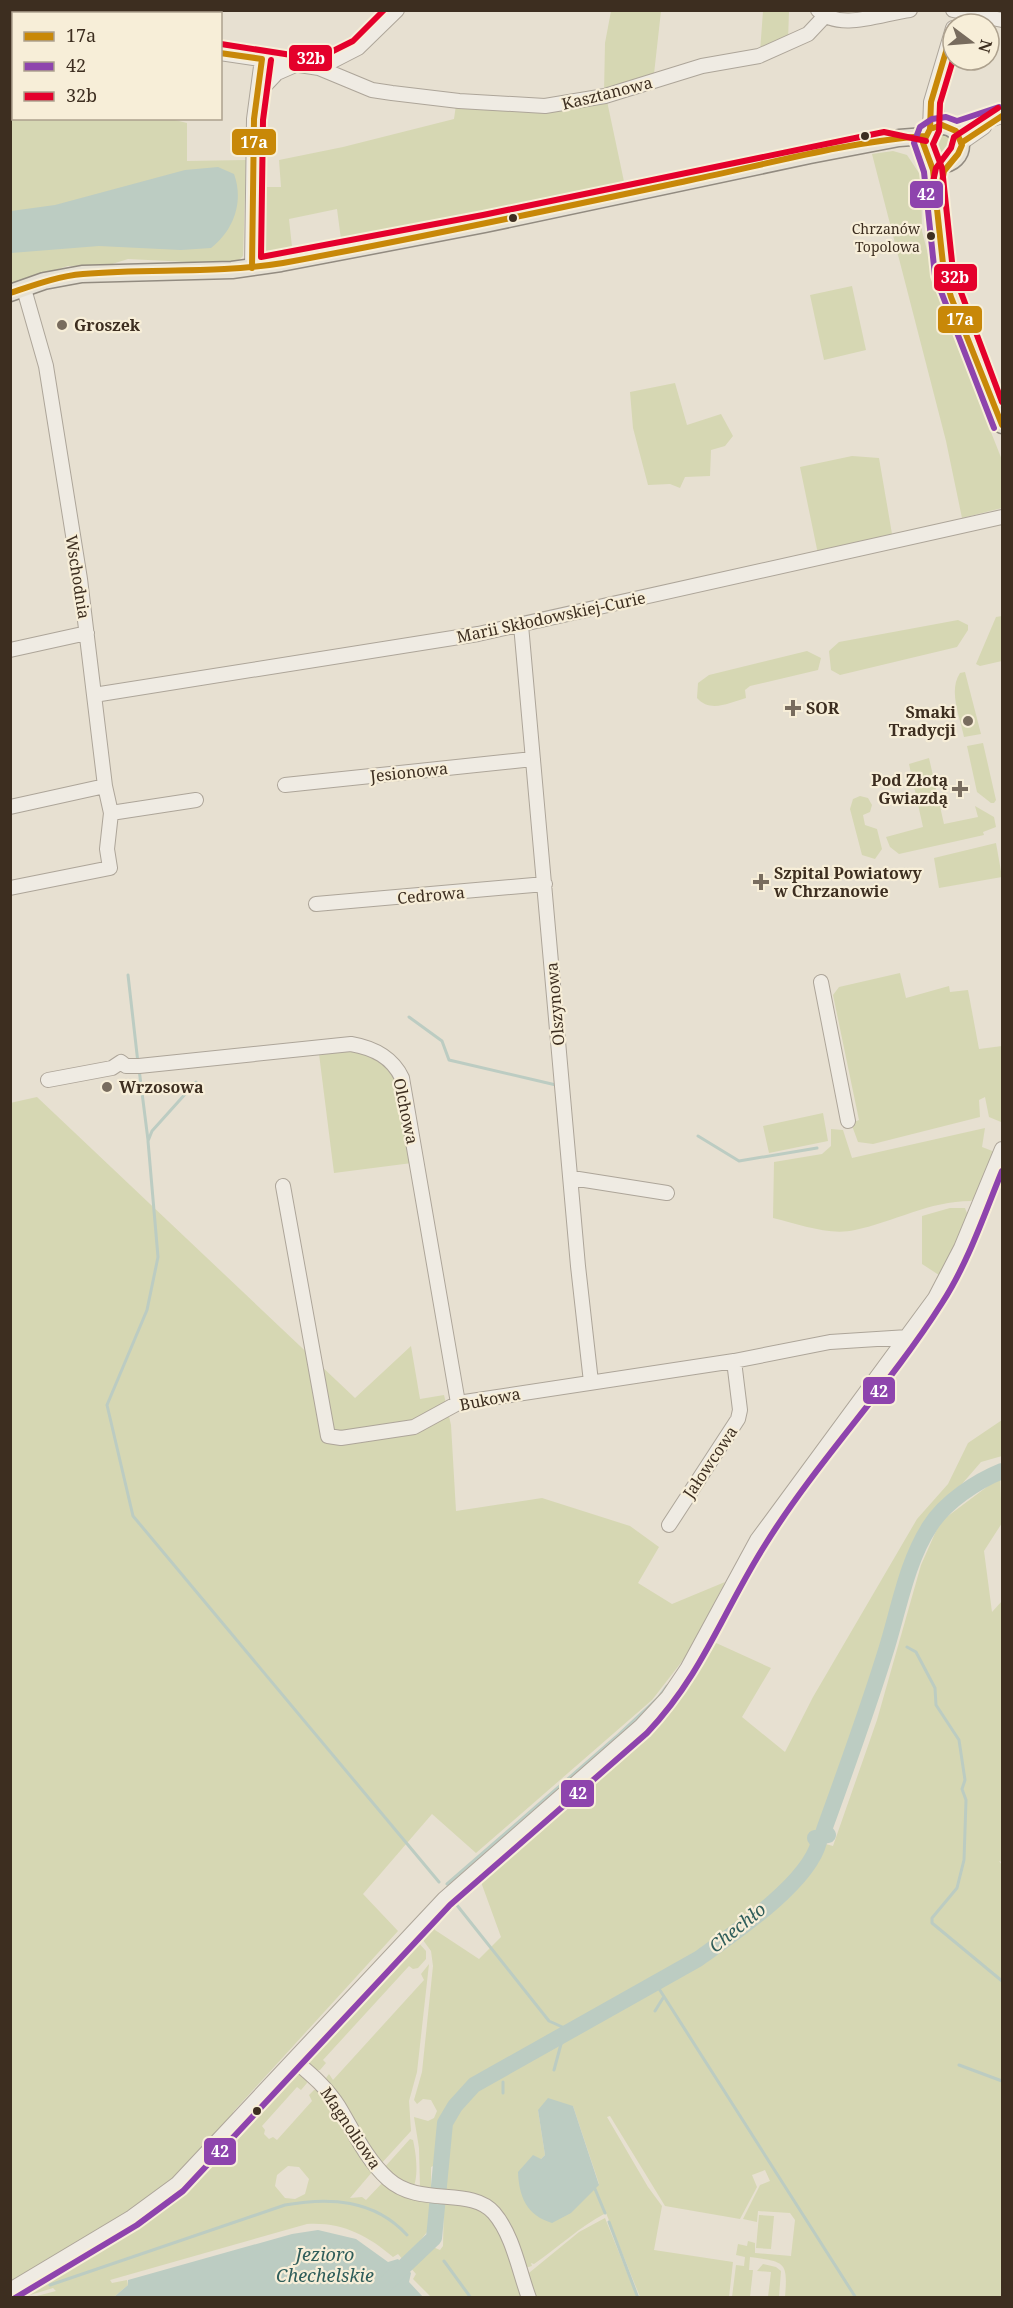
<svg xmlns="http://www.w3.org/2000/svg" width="1013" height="2308" viewBox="0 0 1013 2308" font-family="'Noto Serif',serif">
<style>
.green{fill:#d6d7b3;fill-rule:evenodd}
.water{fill:#bcccc2}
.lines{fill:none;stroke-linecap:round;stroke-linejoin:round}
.stream{stroke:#bcccc2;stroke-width:3}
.river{stroke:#bcccc2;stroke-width:16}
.minor-casing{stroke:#ada599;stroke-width:16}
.major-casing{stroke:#928b80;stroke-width:19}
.minor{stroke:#efebe3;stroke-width:14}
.major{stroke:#e6e1d4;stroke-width:16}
.bus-1-casing{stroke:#f7eed8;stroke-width:10}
.bus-2-casing{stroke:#f7eed8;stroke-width:10}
.bus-3-casing{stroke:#f7eed8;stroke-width:10}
.bus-1{stroke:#c88808;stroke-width:6}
.bus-2{stroke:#8e44ad;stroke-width:6}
.bus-3{stroke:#e4002b;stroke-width:6}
.bus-dot{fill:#3d2e20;stroke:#f7eed8;stroke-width:2}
.poi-dot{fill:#786c5e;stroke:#f7eed8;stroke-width:2}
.labels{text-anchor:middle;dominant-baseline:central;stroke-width:4.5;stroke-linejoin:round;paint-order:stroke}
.bus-label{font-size:14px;fill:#3d2e20;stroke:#f7eed8;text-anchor:end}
.street-label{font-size:16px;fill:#3d2e20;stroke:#f7eed8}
.poi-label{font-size:16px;font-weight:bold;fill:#3d2e20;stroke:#f7eed8;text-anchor:start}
.water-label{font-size:18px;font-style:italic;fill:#2f5d5a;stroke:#f7eed8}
.line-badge{stroke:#f7eed8;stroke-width:2}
.badge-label{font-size:16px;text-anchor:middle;font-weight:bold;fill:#fff}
</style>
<rect width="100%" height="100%" fill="#e7e0d1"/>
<path class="green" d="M611,11h50l-7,63 -50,19 1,-50z
M763,11h26l-1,30 -28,11z
M607,101l19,90 -284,56 -5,-38 -48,10 4,37 -32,3 -4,-5 1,-67h23l-2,-27 64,-13 111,-28 2,-14z
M11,102h2l1,16 157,1 16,4v38l59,-1 -3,96 -6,6 -9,2 -100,-5 -19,6 -41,1 -56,17z
M930 145a12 12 0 1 1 24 0a12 12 0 1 1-24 0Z
M893,151l14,4 14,21 1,55 20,77 60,152v48l-40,10 -16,-77 -74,-287z
M852,286l14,64 -42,10 -14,-65z
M675,383l12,42 34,-11 12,22 -8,10 -14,4 -1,26 -25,1 -5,11 -10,-4 -22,1 -15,-57 -3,-36z
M852,456l27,2 13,76 -74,20 -18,-87z
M1002,616v45l-22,5 -4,-2 20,-47z
M958,620l10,5v5l-11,17 -117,28 -9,-5 -2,-19 10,-9z
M807,651l14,7 -3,12 -68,16 -5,4 1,8c-17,5 -36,15 -49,0l1,-15 11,-8z
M965,672l16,62 -17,3c-4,-20 -16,-46 -4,-64z
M983,743l13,57 -2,3h-3l-14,-11 -10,-46z
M929,758l15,66 34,-7 -3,-11 19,11 2,10 -13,5 1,3 -85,19 -9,-7 -4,-10 37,-10 -14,-63z
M860,796l8,2 4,7 -2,7 -7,3 2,10 12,4 5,20 -7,10 -13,-4 -12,-46 3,-10z
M996,843l6,34 -63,11 -5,-30z
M900,973l6,25 43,-12 1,6 18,-2 11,59 23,-3 -1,76 -12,-5 -4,-20 -6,3 1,17 -107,27 -15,-2 -7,-19 8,-3 -26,-125 6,-8z
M354,1051l25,8 19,19 14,85 -78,10 -15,-119z
M37,1097l318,301 56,-52 9,53 24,-4 7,30 5,86 86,-13 88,28 29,21 -21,36 34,21 53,-22 -38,73 -35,45 -176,153 -44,-39 -69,80 35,37 -165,181 2,5 -24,27 -60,55 -140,86 -1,-1182z
M823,1113l5,28 -59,12 -6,-27z
M985,1128l-3,19 13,5 -19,44 -5,5c-42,0 -77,21 -116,29 -26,6 -56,-6 -82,-12l1,-56 48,-8 9,-8v-17l12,1 9,28z
M950,1208h15l3,8 -26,61 -20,-13v-48z
M1002,1420v36l-21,6 -58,67 -13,31 -46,148 -32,90 -21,59 -10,15 -86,71 -237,136c-28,24 -40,48 -41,85l-6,3v27l-11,-5 -1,-41 -5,-31 14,4 6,-3 3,-7 -6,-11 -8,-1 -6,5 -3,-4 8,-28 11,-106 -2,-15 -11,-15 13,-14 2,8 44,29 22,-22 -20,-55 29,-30 155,-136 20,-25 29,-49 57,26 -29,49 43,35 28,-55 104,-178 31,-35 20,-41z
M1000,1477l2,46 -18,28 8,61 10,-11v261l-3,-1 3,4v432h-217c3,-36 0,-35 -35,-40l-1,13h4l-3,27h-18l4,-32 8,1 1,-9 -9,-2 2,-11 9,2 1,-5 7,2v10l36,3 4,-36 -5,-7 -32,-2 -1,11 -14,-3 17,-34 10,-4 -5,-11 -13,5 5,12 -17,32 -75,-13 -55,-90 -3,1 41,70 14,19 -8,44 79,12 -4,35h-89l-34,-84c-27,14 -47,34 -72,51l-3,-1 1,3 -11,3 -18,-49 -58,-25 3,-29 -5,-1c0,-33 9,-60 36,-81l247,-140 79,-68 17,-33 11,3 44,-126 44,-155 19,-43zM573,2106l26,78 -58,-25 4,-4 -7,-45z
M416,1940l10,11v8l-8,9 -5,1 -4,-3 -86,94 3,3 -6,7h-6l-8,-7z
M429,1964l-12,108 -8,29 2,30 -31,34 -54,-87 3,-4 4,6 91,-100 -3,-6z
M296,2071l10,7 1,5 -6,7 -4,-3 -35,39 3,4 -1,4 5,5 4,-2 4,3 35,-39 -3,-6 5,-5h7l52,81 -23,27 12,-1 4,3 18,-19 50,20 -3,26 -27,34 -6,-7 -5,3c-26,-22 -51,-35 -86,-33l-197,56 2,3 15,-3 1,5 -14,12h-81l23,-6 -3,-3 -26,8 -5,-3 115,-71 44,-31zM288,2166l11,1 10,12 -4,15 -10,5 -10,-1 -10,-12 2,-11z
M410,2139l3,1c3,13 6,36 0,48l-30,-19z
M444,2202c9,1 25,-1 33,4 29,18 36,61 47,91h-93l-18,-18 3,-5 -6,-7c7,-9 15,-9 23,-20l7,3 3,-4z
M759,2215l15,1 -3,33 -15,-1z
M605,2218l32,79h-105l-8,-20 55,-45z
M763,2264l13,3 5,4 -2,26h-11l3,-25 -14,-1z"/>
<path class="water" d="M218,167l16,7c10,27 0,56 -23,74l-30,2 -82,-4 -88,7v-42l44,-6 130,-35z
M548,2098l25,8 26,79 -28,28 -19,10c-26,-8 -33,-27 -34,-51l15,-17 8,4 4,-4 -7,-45z
M318,2230l38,9 32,23 10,-3 13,14 -2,9 14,15h-309l14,-12v-5l164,-46z"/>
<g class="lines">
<path class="stream" d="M128,975l10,88
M409,1017l33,24 7,19 107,25
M139,1069l9,71
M196,1082l-44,49 -4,10 10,116 -11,53 -40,95 26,111 306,366
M698,1136l41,25 78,-13
M1000,1176l2,-7
M895,1621l4,3
M907,1647l9,5 19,36 1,17 23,35 6,40 -3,9 4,11 -2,60 -7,28 -25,30v5l70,58
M447,1884l169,-147 43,-40 8,-11
M456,1904l93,117 20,9
M656,1984l200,314
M655,2011l8,-13
M959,2065l43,16
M503,2068v7
M554,2070l10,-37
M503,2093v-11
M595,2189l10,24
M609,2222l29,76
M444,2261l27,37
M50,2285l235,-80c44,-8 89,-6 122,30"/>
<path class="river" d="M371,2298l63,-60 11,-115 10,-17 19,-21 224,-126c35,-25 110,-75 121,-117l-4,-4 13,-3 -4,-5c22,-61 44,-121 63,-183 12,-39 20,-86 43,-121 15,-24 47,-45 72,-55"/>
<g class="minor-casing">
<path id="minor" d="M818,10c21,22 65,3 92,0
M953,10l49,10
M10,36l4,1
M220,53l99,15 53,22 20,3 67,8 86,5 60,-10 97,-30 57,-10 49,-22 16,-17
M319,68l39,-20 39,-38
M258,93l19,-20 16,-7
M936,101l1,12 5,12
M930,129l1,-27 22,-74
M956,131l46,-15
M961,143l23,-16
M252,268l2,-149 8,-60
M521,625l57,641 13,116
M10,650l77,-17
M94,695l384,-61 524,-117
M285,785l248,-26
M10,807l95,-21
M111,813l85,-13
M10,888l100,-20 -3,-19 4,-36 -6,-27 -25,-207 -34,-213 -22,-77
M316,904l229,-20
M821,982l27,139
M48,1080l64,-12 9,-6 5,4h13l212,-22c23,4 41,13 51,34l56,325
M572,1178l95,15
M283,1186l45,250 13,2 73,-11 44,-24 276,-42 96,-19 78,-5
M669,1525l69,-106 2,-9 -6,-49
M295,2061c17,14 32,27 44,46 15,25 27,52 49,72 32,29 83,7 106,34 19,22 25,58 35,85
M10,2290l122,-73 45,-33 267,-285 197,-173 27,-29 19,-28 70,-129 178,-242 26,-50 41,-99"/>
</g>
<g class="major-casing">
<path id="major" d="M923 145a19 19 0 1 1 38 0a19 19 0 1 1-38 0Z
M930,160l14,113 7,24 51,128
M10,293l34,-12 38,-7 150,-4 49,-7 204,-39 325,-69 89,-17 26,-2"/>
</g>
<use href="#minor" class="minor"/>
<use href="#major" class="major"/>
<g class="bus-1-casing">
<path id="bus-1" d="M220,53l42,6 -8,60 -2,149
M942,125l14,6 6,14 -4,9 -14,17 -7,38 -4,-39 -10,-27 7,-14z
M930,129l1,-27 22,-74
M961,143l41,-27
M937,209l7,64 7,24 51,128
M10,293c24,-8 48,-17 73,-19 67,-6 133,0 200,-11 137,-25 272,-54 408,-83 77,-16 155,-38 234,-44"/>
</g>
<g class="bus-2-casing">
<path id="bus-2" d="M994,428l-59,-152 -11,-104 -10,-29 6,-16 12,-8 14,-2 11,4 42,-14
M15,2298l122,-73 46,-34 267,-286 197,-172c56,-59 76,-122 118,-188 52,-84 124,-158 177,-242 26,-40 42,-88 60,-132"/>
</g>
<g class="bus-3-casing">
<path id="bus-3" d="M221,44l96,15 36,-18 31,-31
M271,60l-8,60 -2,137 222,-42 401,-83 42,9
M953,60l-13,43 -1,28 -6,13 9,24 11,103 49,131
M929,200l7,-32 15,-20 3,-11 44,-29"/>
</g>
<use href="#bus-1" class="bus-1"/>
<use href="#bus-2" class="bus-2"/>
<use href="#bus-3" class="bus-3"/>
</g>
<g class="bus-dot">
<circle cx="865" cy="136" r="5"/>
<circle cx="513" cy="218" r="5"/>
<circle cx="931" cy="236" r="5"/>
<circle cx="257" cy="2111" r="5"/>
</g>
<g class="poi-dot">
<circle cx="62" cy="325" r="6"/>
<path d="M790 699h6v6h6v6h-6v6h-6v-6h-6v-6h6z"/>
<circle cx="968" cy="721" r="6"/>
<path d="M957 780h6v6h6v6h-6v6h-6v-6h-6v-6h6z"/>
<path d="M758 873h6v6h6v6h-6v6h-6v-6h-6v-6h6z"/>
<circle cx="107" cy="1087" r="6"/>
</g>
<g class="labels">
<g class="bus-label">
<text x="920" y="228">Chrzanów<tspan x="920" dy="18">Topolowa</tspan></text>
</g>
<g class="street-label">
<text transform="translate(607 93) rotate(-14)">Kasztanowa</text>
<text transform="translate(78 577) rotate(81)">Wschodnia</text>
<text transform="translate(551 617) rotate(-12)">Marii Skłodowskiej-Curie</text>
<text transform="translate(409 772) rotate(-6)">Jesionowa</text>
<text transform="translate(431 895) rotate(-5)">Cedrowa</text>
<text transform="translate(555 1004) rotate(-95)">Olszynowa</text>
<text transform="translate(406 1111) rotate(78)">Olchowa</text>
<text transform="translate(490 1399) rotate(-11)">Bukowa</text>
<text transform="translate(710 1462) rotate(-56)">Jałowcowa</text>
<text transform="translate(351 2128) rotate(56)">Magnoliowa</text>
</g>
<g class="poi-label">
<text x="74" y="325">Groszek</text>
<text x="806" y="708">SOR</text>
<text x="956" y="712" text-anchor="end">Smaki<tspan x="956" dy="18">Tradycji</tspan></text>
<text x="948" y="780" text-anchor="end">Pod Złotą<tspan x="948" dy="18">Gwiazdą</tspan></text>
<text x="774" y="873">Szpital Powiatowy<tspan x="774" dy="18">w Chrzanowie</tspan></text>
<text x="119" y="1087">Wrzosowa</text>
</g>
<g class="water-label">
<text transform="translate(737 1927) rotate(-39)">Chechło</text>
<text x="325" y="2254">Jezioro<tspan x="325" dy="21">Chechelskie</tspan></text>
</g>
</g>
<g class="line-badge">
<rect x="288" y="44" width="45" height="28" rx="6" fill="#e4002b"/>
<rect x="231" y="128" width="46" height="28" rx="6" fill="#c88808"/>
<rect x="909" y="180" width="35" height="29" rx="6" fill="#8e44ad"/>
<rect x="933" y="263" width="45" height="29" rx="6" fill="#e4002b"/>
<rect x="937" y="305" width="46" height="29" rx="6" fill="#c88808"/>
<rect x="862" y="1376" width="34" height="29" rx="6" fill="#8e44ad"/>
<rect x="560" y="1779" width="35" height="29" rx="6" fill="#8e44ad"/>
<rect x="203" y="2137" width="34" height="29" rx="6" fill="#8e44ad"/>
</g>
<g class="badge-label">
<text x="311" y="64">32b</text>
<text x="254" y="148">17a</text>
<text x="926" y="200">42</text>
<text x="955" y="283">32b</text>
<text x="960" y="325">17a</text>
<text x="879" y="1397">42</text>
<text x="578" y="1799">42</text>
<text x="220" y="2157">42</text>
</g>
<rect width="1013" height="2308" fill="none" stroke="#3d2e20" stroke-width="24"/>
<rect x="12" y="12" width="210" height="108" fill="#f7eed8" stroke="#ada18e" stroke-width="1.5"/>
<rect x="24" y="32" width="30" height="9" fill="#c88808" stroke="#ada18e" stroke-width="1.5"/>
<text x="66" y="42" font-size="18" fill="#3d2e20">17a</text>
<rect x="24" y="62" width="30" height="9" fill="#8e44ad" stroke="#ada18e" stroke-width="1.5"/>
<text x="66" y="72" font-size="18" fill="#3d2e20">42</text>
<rect x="24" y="92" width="30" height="9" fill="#e4002b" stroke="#ada18e" stroke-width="1.5"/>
<text x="66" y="102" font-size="18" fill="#3d2e20">32b</text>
<g transform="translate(971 42) rotate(106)"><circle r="28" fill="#f7eed8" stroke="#ada18e" stroke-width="1.5"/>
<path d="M0-4.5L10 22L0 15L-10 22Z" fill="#786c5e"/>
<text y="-9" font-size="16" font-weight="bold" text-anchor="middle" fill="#3d2e20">N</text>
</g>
</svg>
